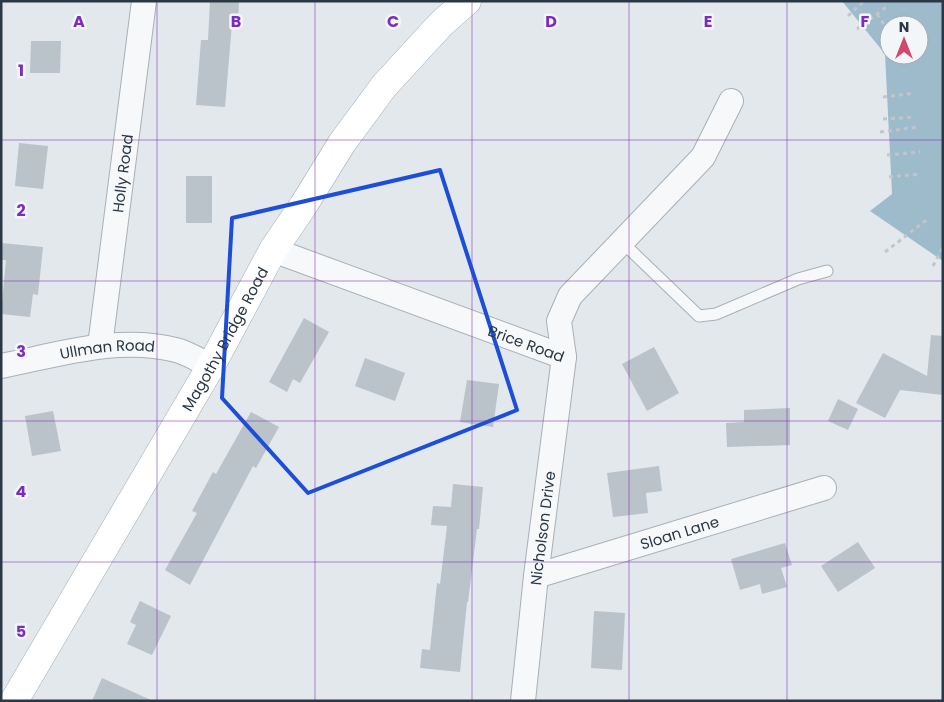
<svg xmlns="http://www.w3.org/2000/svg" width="944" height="702" viewBox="0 0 944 702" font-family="Poppins,sans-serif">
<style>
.water{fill:#9ebbcc;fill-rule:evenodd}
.building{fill:#bac2ca}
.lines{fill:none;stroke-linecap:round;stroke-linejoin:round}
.service-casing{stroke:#a8b0b7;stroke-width:13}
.minor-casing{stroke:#a8b0b7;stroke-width:26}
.primary-casing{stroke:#a2aeb8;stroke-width:29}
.path{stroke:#c1c6cb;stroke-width:3;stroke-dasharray:4 4;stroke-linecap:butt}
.service{stroke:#f6f8fa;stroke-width:11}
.minor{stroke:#f6f8fa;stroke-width:24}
.primary{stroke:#fff;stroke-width:28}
.marked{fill:none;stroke:#1d4ed8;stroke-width:4;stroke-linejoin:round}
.grid{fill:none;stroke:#7b2cbf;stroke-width:1;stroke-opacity:0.55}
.labels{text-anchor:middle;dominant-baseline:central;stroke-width:5;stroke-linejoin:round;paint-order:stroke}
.street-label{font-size:15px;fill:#2a3845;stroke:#f3f6f9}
.grid-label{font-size:16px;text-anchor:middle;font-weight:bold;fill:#7b2cbf;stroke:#f3f6f9;stroke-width:5;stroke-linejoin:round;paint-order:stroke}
</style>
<rect width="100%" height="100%" fill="#e3e8ec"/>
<path class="water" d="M842,1h101v260l-73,-50 22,-17 -7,-140zM889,25h30v30h-30z"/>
<path class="building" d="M210,1h29l-1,23 -6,-1 -7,84 -29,-2 5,-65h7z
M31,41h30l-1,32h-30z
M19,143l29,3 -5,43 -28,-3z
M186,176h26v47h-26z
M1,243l42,4 -5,48 -5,-1 -3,23 -29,-3 5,-54h-5z
M304,318l25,14 -29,51 -7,-4 -6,13 -18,-10z
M931,335l12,1v59l-43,-5 -15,28 -29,-15 27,-50 44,23z
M654,347l25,46 -32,18 -25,-47z
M365,358l40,15 -10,28 -40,-15z
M467,380l32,4 -6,43 -33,-5z
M838,399l20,10 -10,21 -20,-9z
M790,408v37l-63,2 -1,-24 18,-1v-12z
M53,411l8,40 -29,5 -7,-40z
M251,412l28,15 -23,41 -3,-2 -63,119 -25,-15 32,-57 -5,-2 21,-39 3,2z
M659,466l3,25 -16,2 2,20 -35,4 -6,-44z
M453,484l30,3 -4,42h-2l-9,73h-1l-7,70 -40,-4 2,-19 8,1 7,-67 3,1 7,-58 -16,-1 2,-19 18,1z
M858,542l17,26 -37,24 -17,-26z
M785,543l7,22 -11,3 6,19 -25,7 -2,-10 -20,6 -9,-31z
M140,601l31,15 -19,39 -25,-11 9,-19 -6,-3z
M594,611l31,2 -3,57 -31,-2z
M102,678l51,23h-61z"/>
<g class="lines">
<g class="service-casing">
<path id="service" d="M622,242l77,74 17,-2 82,-35 29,-8"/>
</g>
<g class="minor-casing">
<g id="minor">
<path id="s1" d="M273,250l291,107 -5,-36 11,-25 133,-139 28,-56"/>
<path id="s2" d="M100,346l44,-345"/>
<path id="s3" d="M1,366c57,-11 117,-31 175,-16 12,3 24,11 35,16"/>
<path id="s4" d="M536,576l288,-88"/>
<path id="s5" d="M523,701l13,-125 28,-219"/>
</g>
</g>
<g class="primary-casing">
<g id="primary">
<path id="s6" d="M14,701l197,-335 62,-116 30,-44 39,-63 42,-57 57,-62 26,-23"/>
</g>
</g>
<path class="path" d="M877,14l12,18
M848,16l16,-15
M857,29l32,-24
M883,97l31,-4
M883,119l31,-2
M880,132l38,-5
M887,155l33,-3
M889,177l31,-3
M885,252l44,-34
M933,266l10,-19"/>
<use href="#service" class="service"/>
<use href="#minor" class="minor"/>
<use href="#primary" class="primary"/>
</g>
<path class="marked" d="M440,170l77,240 -209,83 -86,-95 10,-180z"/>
<path class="grid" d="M157,1v700M315,1v700M472,1v700M629,1v700M787,1v700M1,140h942M1,281h942M1,421h942M1,562h942"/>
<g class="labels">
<g class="street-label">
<text stroke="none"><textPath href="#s2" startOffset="174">Holly Road</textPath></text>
<text stroke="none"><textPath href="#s6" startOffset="419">Magothy Bridge Road</textPath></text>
<text stroke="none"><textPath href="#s1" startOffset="270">Brice Road</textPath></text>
<text stroke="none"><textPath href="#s3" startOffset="108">Ullman Road</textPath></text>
<text stroke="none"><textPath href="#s5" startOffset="174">Nicholson Drive</textPath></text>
<text stroke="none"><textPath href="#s4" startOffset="150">Sloan Lane</textPath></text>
</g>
</g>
<g class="grid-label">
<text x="79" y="27">A</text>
<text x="236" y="27">B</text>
<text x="393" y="27">C</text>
<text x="551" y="27">D</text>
<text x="708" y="27">E</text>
<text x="865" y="27">F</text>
<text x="21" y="76">1</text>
<text x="21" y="216">2</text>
<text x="21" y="357">3</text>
<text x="21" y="497">4</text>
<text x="21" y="637">5</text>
</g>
<rect width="944" height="702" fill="none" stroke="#2a3845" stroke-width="5"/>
<g transform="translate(904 40)"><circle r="24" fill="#f3f6f9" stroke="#a3aab1"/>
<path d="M0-4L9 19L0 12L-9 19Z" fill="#d2476f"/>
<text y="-8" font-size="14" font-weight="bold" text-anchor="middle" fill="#2a3845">N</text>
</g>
</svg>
